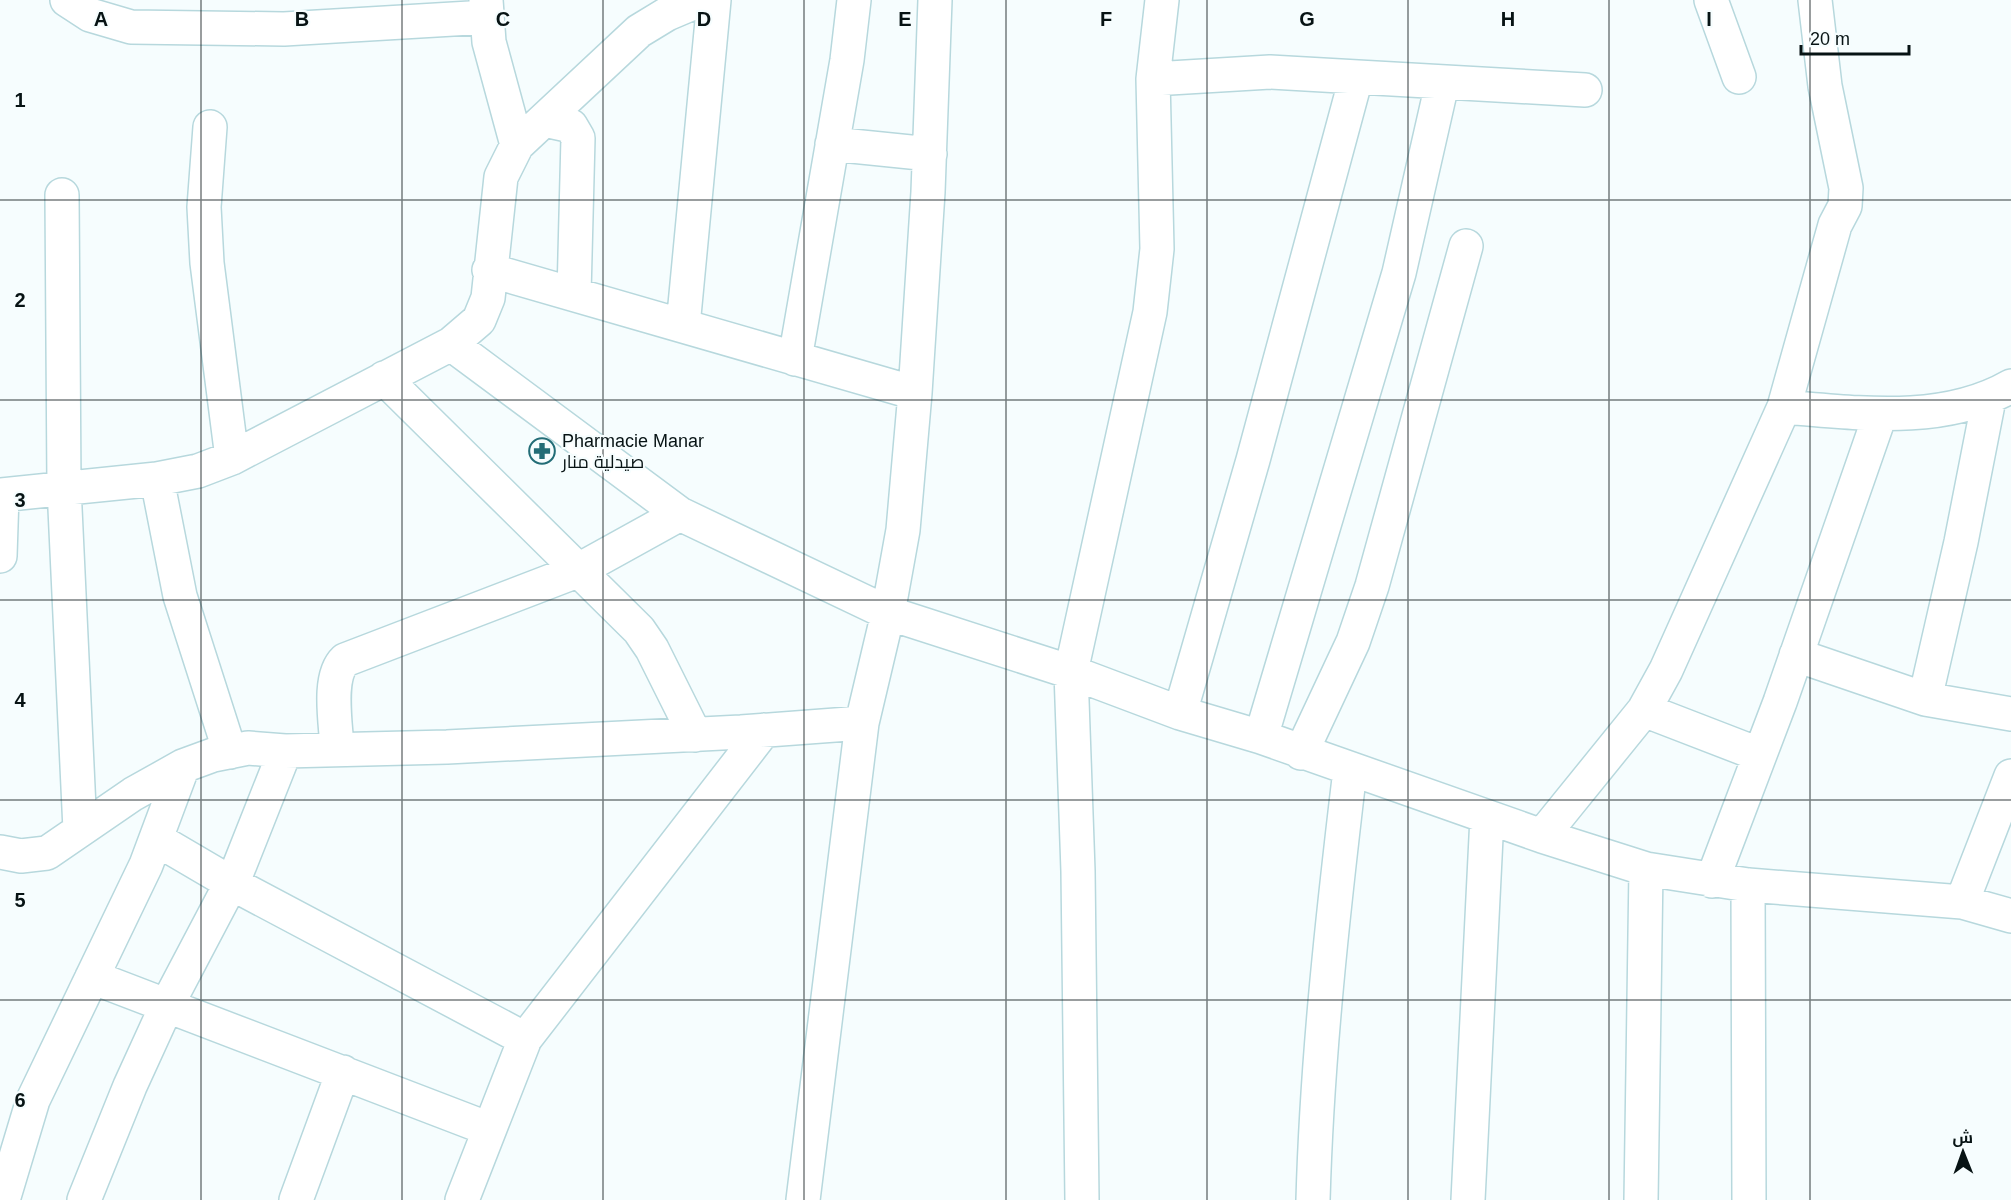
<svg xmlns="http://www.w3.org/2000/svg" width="2011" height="1200" viewBox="0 0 2011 1200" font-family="Arial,Cairo,sans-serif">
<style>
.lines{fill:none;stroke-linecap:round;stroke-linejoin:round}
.minor-casing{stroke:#b7d8dd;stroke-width:36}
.minor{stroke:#fff;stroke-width:33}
.grid{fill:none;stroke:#071314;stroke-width:1.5;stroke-opacity:0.55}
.labels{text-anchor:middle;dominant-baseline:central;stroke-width:4.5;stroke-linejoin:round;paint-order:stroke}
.poi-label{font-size:18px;fill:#071314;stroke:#f6fdfe;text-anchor:start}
.grid-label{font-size:20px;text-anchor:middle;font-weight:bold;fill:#071314;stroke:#f6fdfe;stroke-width:4.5;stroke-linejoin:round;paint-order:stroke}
</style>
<rect width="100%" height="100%" fill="#f6fdfe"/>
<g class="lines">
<g class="minor-casing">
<path id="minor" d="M67,0l23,15 41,12 153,2 203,-12
M486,0l3,42 28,103
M1711,0l28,77
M1153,79l117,-7 315,18
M544,120l27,6 7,12 -4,156
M210,127l-6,80 3,56 25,195
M832,144l98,10
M62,195l2,292 16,343
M489,270l426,123 13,-201 7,-192
M683,326l31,-326
M451,344l229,170 208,99 15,-83 12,-137
M795,359l52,-299 7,-60
M384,378l255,252 13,19 43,86
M1784,407c75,6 159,18 227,-21
M157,479l23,117 50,156
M0,495l157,-16 41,-8 34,-13 219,-114 28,-24 9,-22 13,-121 16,-32 122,-114 28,-17 33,-14
M0,556l2,-61
M1796,655l129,44 86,15
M1925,699l36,-157 28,-143
M1644,710l114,44
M1180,713l73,-253 103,-382
M1261,737l138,-464 43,-189
M337,748c-1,-24 -10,-71 8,-88l232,-89 103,-57
M1301,753l52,-111 19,-56 94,-340
M1542,836l102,-126 22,-40 118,-263 51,-182 10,-19 1,-18 -21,-102 -10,-86
M156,839l75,44 294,156
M0,852l21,4 26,-3 86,-59 50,-28 30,-11 35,-7 37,3 162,-4 294,-15 121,-9 26,-110 183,59 109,41 81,24 281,99 104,33 102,16 214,17 49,14
M1712,881l68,-179 100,-287
M1748,885l1,315
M1962,902l49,-126
M92,977l397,152
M3,1200l30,-100 113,-235 37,-99
M84,1200l46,-114 37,-81 70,-133 48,-121
M296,1200l47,-128
M462,1200l63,-161 239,-309
M803,1200l59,-477
M1082,1200l-4,-329 -7,-199 79,-360 7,-63 -4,-170 9,-79
M1313,1200c4,-144 20,-287 37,-430
M1468,1200l19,-383
M1641,1200l5,-331"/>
</g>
<use href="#minor" class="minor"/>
</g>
<path class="grid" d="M201,0v1200M402,0v1200M603,0v1200M804,0v1200M1006,0v1200M1207,0v1200M1408,0v1200M1609,0v1200M1810,0v1200M0,200h2011M0,400h2011M0,600h2011M0,800h2011M0,1000h2011"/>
<defs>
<g id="pharmacy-ring" transform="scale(1.35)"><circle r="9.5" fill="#f6fdfe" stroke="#236d77" stroke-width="1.5"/><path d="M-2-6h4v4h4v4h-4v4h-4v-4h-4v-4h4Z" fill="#236d77"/></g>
</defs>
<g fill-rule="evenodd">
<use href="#pharmacy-ring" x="542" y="451"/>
</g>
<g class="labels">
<g class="poi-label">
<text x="562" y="441">Pharmacie Manar<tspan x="562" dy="21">صيدلية منار</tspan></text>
</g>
</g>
<g class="grid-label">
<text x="101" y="26">A</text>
<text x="302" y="26">B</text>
<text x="503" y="26">C</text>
<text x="704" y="26">D</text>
<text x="905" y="26">E</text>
<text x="1106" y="26">F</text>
<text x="1307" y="26">G</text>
<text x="1508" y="26">H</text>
<text x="1709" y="26">I</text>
<text x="20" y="107">1</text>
<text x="20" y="307">2</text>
<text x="20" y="507">3</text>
<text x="20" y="707">4</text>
<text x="20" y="907">5</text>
<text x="20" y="1107">6</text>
</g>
<g transform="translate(1963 1152) rotate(359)" stroke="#f6fdfe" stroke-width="4.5" paint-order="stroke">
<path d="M0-4.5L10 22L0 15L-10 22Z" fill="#071314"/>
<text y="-9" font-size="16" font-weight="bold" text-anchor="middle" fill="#071314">ش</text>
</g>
<path d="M1801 45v9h108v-9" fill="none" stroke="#071314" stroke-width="3"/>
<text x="1810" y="45" font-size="18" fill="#071314" stroke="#f6fdfe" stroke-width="4.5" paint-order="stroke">20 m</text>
</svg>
